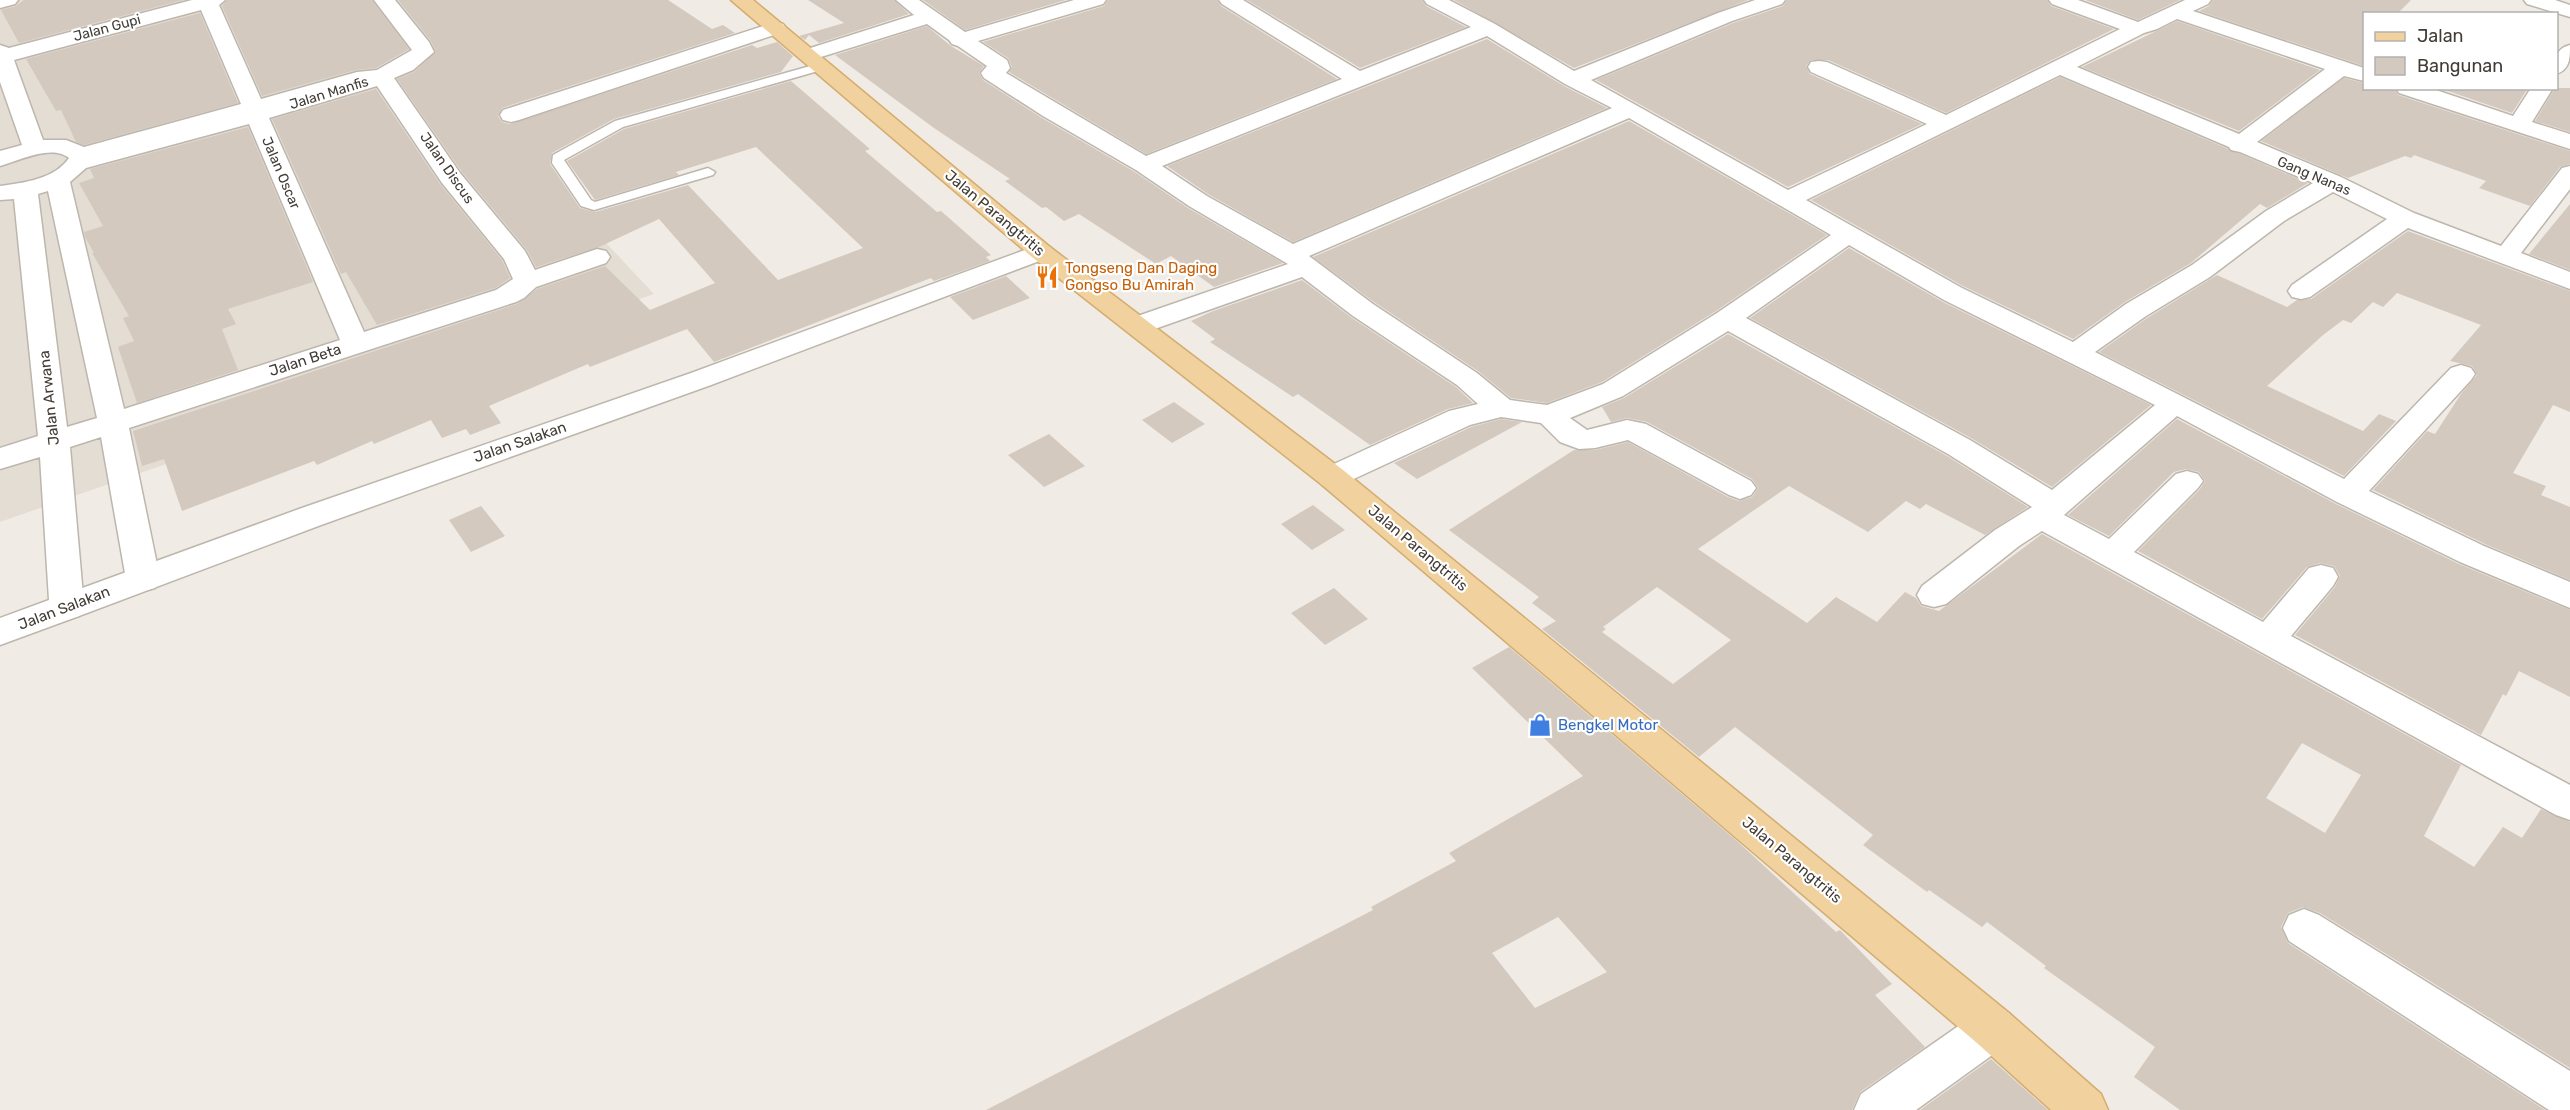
<svg xmlns="http://www.w3.org/2000/svg" width="2570" height="1110" viewBox="0 0 2570 1110" font-family="Rubik,sans-serif">
<style>
.residential{fill:#e4ddd4}
.building{fill:#d3c9bf;fill-rule:evenodd}
.lines{fill:none;stroke-linecap:round;stroke-linejoin:round}
.service-casing{stroke:#bdb6ac;stroke-width:3}
.minor-casing{stroke:#bdb6ac;stroke-width:3}
.tertiary-casing{stroke:#bdb6ac;stroke-width:3}
.primary-casing{stroke:#d4ac70;stroke-width:3}
.service{fill:#fff;fill-rule:evenodd}
.minor{fill:#fff;fill-rule:evenodd}
.tertiary{fill:#fff;fill-rule:evenodd}
.primary{fill:#f1d19d;fill-rule:evenodd}
.labels{text-anchor:middle;dominant-baseline:central;stroke-width:4.5;stroke-linejoin:round;paint-order:stroke}
.far-street-label{font-size:14px;fill:#423c36;stroke:#fff}
.street-label{font-size:15px;fill:#423c36;stroke:#fff}
.food-label{font-size:15px;fill:#c56008;stroke:#fff;text-anchor:start}
.shop-label{font-size:15px;fill:#366cbe;stroke:#fff;text-anchor:start}
</style>
<rect width="100%" height="100%" fill="#f0ece5"/>
<path class="residential" d="M0,0h464l-12,79 202,215 -654,228z"/>
<path class="building" d="M24,0h159l-164,43 -18,-33 15,-4z
M227,0h145l37,49 -33,19 -20,2 -94,26 -40,-90z
M398,0h270l44,29 11,-4 12,8 -233,75 -4,8 4,6 8,2 242,-79 5,3 20,-6 16,14 -12,16 -167,47 -62,34 -2,11 30,44 15,4 93,-27 90,95 85,-32 -107,-101 -80,25 3,3 -84,25 -28,-39 57,-32 167,-48 79,68 -5,2 72,61 4,-1 50,44 -5,2 4,4 -56,20 -3,-3 -217,84 -27,-33 -97,38 -2,-3 -99,42 12,17 -31,12 -4,-6 -24,9 -11,-18 -57,24 -2,-3 -55,24 -3,-4 -132,50 -18,-52 -22,7 -9,-35 384,-127 20,-15 68,-23 45,44 65,-27 -56,-64 -60,28 -63,20 -9,-17 -65,-78 -65,-93 17,-7 22,-20 -5,-11z
M808,0h86l15,14 -90,29 -10,-8 -4,5 -6,-4 45,-13z
M923,0h143l-101,30z
M1108,0h109l4,6 116,73 -191,75 -137,-82 3,-5 -4,-9 -25,-16 121,-36z
M1247,0h175l4,6 40,21 -106,41z
M1454,0h294l-174,68z
M1787,0h260l4,6 63,23 -168,84 -118,-53h-17l-5,6 4,8 112,50 -134,63 -192,-107 137,-57 50,-17z
M2085,0h95l-42,20z
M2213,0h198l-14,14h-33v52l-165,-55 10,-5z
M200,13l38,90 -154,42 -8,-3 -15,-32 -5,1 -30,-52z
M2177,21l143,49 -81,61 -157,-64z
M927,26l24,20 33,20 -5,7 4,7 59,38 93,54 53,36 95,55 -69,24 -43,-31 -15,8 -77,-50 -15,7 -18,-14 -4,1 -37,-27 5,-2 -76,-51 -99,-73z
M1487,39l77,47 43,22 -314,134 -85,-48 -41,-28z
M2060,77l248,106 -41,25 -7,-4 -69,59 -66,39 -52,37 -110,-53 -152,-86z
M2344,78l20,5v5h30l4,7 172,56v13l-10,3 -30,39 -51,-18 7,-7 -72,-26 -3,3 -6,-2 -57,22 -87,-37z
M2439,88h89l-16,25z
M2555,88h15v44l-35,-11z
M376,89l64,95 62,76 8,18 -15,10 -118,37 -31,-53 -5,2 -69,-155z
M1629,121l198,114 -111,76 -114,71 -55,21 -36,-5 -33,-27 -104,-69 -61,-45z
M248,127l65,155 -85,27 8,15 -14,5 16,41 -101,33 -19,-56 16,-6 -11,-23 6,-2 -37,-63h2l-9,-16 -1,-5 19,-6 -24,-43 15,-5 -4,-9z
M2570,204v66l-41,-16z
M2408,231l162,60v121l-17,-7 -40,68 33,13 -5,9 29,12v73l-85,-36 -112,-54 54,-59 8,3 26,-40 16,-19 -5,-9 -22,-5 31,-36 -84,-32 -14,14 -10,-5 -22,21 -8,-3 -20,15 -56,51 96,45 16,-17 17,7 -52,55 -245,-124 48,-34 70,-43 70,32 10,-7 14,-1z
M1849,248l94,54 208,103 -99,82 -81,-49 -221,-120z
M1006,276l24,22 -57,22 -23,-23z
M1302,280l50,38 104,69 17,16 -25,6 -78,36 -72,-51 -5,3 -83,-55 5,-3 -24,-18 22,-10z
M1728,334l219,122 81,51 -43,28 -59,-31 -6,5 -14,-8 -38,31 -79,-46 -91,63 109,74 29,-26 41,25 28,-30 11,6 5,8 18,5 103,-77 419,231 -37,71 50,31 29,-40 19,11 19,-29 29,13v246l-250,-155 -17,-6 -15,6 -7,14 7,16 257,167h-365l-46,-33 21,-30 -111,-79 2,-2 -59,-44 -5,5 -53,-37 -2,2 -64,-47 10,-10 -138,-108 -36,30 -157,-128 14,-8 -24,-18 7,-6 -90,-67 125,-80h21l33,-8 100,55 11,4 13,-4 6,-9 -6,-9 -105,-57 -20,-4 -16,4 -9,-15 22,-9zM1657,587l74,53 -58,44 -71,-52 4,-3 -3,-2zM2302,743l59,32 -36,58 -59,-35z
M1174,402l31,22 -33,19 -30,-23z
M1501,419l21,3 -105,57 -23,-16 77,-36z
M2177,419l159,85 123,60 111,46v87l-51,-26 -13,25 -3,-2 -22,41 -186,-100 40,-48 5,-11 -6,-10 -14,-3 -13,4 -45,52 -124,-68 62,-62 5,-8 -6,-9 -13,-3 -12,3 -65,64 -41,-21z
M1049,434l36,32 -41,21 -36,-32z
M1313,505l32,25 -33,20 -31,-26z
M481,506l24,30 -34,16 -22,-32z
M1334,588l34,31 -43,26 -34,-32z
M1509,647l228,194 99,91 4,-2 52,54 -17,11 50,52 -65,45 -8,18h-866l387,-200 -2,-3 85,-46 -7,-8 134,-77 -111,-108zM1558,917l49,55 -72,36 -43,-55z
M1991,1059l57,51h-128z"/>
<g class="lines">
<g class="service-casing">
<path id="service" d="M821,63l4,2v4l-202,58 -59,33 27,40 4,2 113,-34 7,4 -2,3 -119,35 -13,-4 -29,-43 1,-8 62,-34z"/>
</g>
<g class="minor-casing">
<path id="minor" d="M0,0h18l-3,4 -15,4z
M192,0h33l-6,5 42,94 96,-27 20,-2 35,-20 -38,-50h21l34,42 5,10 -21,18 -19,8 66,95 65,78 10,19 62,-21 9,2 4,6 -4,6 -70,24 -12,11 -8,4 -387,126 31,151 -5,9 -12,3 -12,-3 -5,-9 -25,-142 -31,10 14,160 -5,9 -79,29v-27l49,-18 -9,-143 -40,12v-21l38,-12 -24,-237 -14,1v-14c23,-3 55,-7 69,-28 -18,-14 -50,3 -69,8v-15l22,-6 -22,-63v-37l9,3zM201,10l40,94 -157,43 -18,-7h-23l-29,-80zM377,86l65,97 62,76 9,20 -17,11 -132,42 -95,-214zM249,124l91,216 -216,69 -54,-227 16,-14zM48,191l49,227 -30,9 -29,-233z
M896,0h23l46,32 109,-32h32l-3,4 -125,37 29,19 3,8 -4,5 140,83 196,-77 -120,-75 -3,-4h24l117,71 111,-44 -44,-23 -3,-4h25l46,24 79,47 144,-58 37,-13h30l-3,4 -50,17 -141,59 197,110 139,-66 -116,-52 -3,-5 3,-5 8,-1 8,1 119,53 174,-86 -68,-25 -3,-4h29l60,22 47,-22h26l-3,4 -15,7 171,57v13l-20,-5 -87,66 84,35 73,36 87,33 61,-78 8,-2v23l-49,64 49,19v17l-162,-61 -98,69 -9,2 -9,-2 -4,-6 4,-6 95,-66 -54,-27 -49,29 -74,56 -64,39 -51,36 249,127 107,-111 10,-3 10,3 4,6 -4,6 -102,111 115,55 86,36v26l-110,-46 -123,-60 -160,-86 -113,99 45,24 67,-65 11,-3 11,3 5,7 -5,7 -64,64 129,70 46,-54 12,-3 12,3 5,9 -5,9 -42,50 279,149v35l-14,-5 -514,-284 -23,15 -73,58 -12,3 -12,-3 -5,-9 5,-9 73,-56 37,-23 -84,-53 -220,-123 -105,65 -53,22 17,12 40,-10 19,4 105,57 5,7 -5,7 -11,4 -11,-4 -101,-55 -33,8 -16,1 -19,-7 -19,-19 -40,-6 -31,8 -127,59 -11,3 -11,-3 -5,-7 5,-7 128,-59 29,-7 -21,-19 -104,-69 -51,-39 -153,54 -10,2 -10,-2 -4,-6 4,-6 159,-55 -99,-58 -53,-36 -93,-54 -59,-38 -3,-5 6,-7 -29,-20 -6,-2 -3,-4 -22,-16 -119,37 -7,-2 -4,-4 4,-4 113,-36zM2177,19l148,50 -86,65 -162,-67 67,-34 13,-4zM1487,36l78,48 47,24 -319,136 -86,-48 -45,-30zM2060,75l169,72 2,3 9,2 73,31 -47,28 -74,54 -66,39 -53,38 -111,-54 -156,-88zM1629,118l202,117 -114,78 -114,71 -56,21 -37,-5 -33,-27 -104,-69 -64,-48zM1849,245l95,55 211,105 -103,85 -82,-50 -224,-122z
M2524,0h31l15,5v12l-43,-13z
M776,22l7,2 3,4 -3,4 -264,88 -8,2 -8,-2 -3,-5 3,-5z
M2570,45c0,13 0,25 -14,29 0,-14 -2,-25 14,-29z
M2396,88h34l83,28 18,-28h22l-21,34 38,12v15l-171,-56z
M2304,909l15,6 251,156v39h-21l-260,-169 -6,-13 6,-13z
M1993,1007l16,6 6,15 -6,15 -93,67h-62l7,-16 116,-81z"/>
</g>
<g class="tertiary-casing">
<path id="tertiary" d="M1041,244l9,3 4,5 -4,5 -339,128 -390,140 -242,91 -12,4 -12,-4 -5,-9 5,-9 244,-89 392,-136z"/>
</g>
<g class="primary-casing">
<path id="primary" d="M731,0h22l297,247 293,223 666,543 92,81 7,16h-57l-74,-67 -656,-559 -289,-227z"/>
</g>
<use href="#service" class="service"/>
<use href="#minor" class="minor"/>
<use href="#tertiary" class="tertiary"/>
<use href="#primary" class="primary"/>
</g>
<defs>
<g id="restaurant-bare" transform="scale(1.8)"><path d="M-5-6h1v4h1v-4h1v4h1v-4h1v5L-1.5 .5V6h-2V.5L-5-1ZM5-6V6H3V1.5H1.5Q1.5-4 5-6Z" fill="#e8710a" stroke="#fff" stroke-width="2.5" paint-order="stroke"/></g>
<g id="shop-bare" transform="scale(1.8)"><path d="M-5-2.5h2.3a2.7 3.5 0 0 1 5.4 0H5L5.5 6h-11ZM-1.5-2.5h3a1.5 2.3 0 0 0-3 0Z" fill="#3f7fe0" stroke="#fff" stroke-width="2.5" paint-order="stroke"/></g>
</defs>
<g fill-rule="evenodd">
<use href="#restaurant-bare" x="1047" y="277"/>
<use href="#shop-bare" x="1540" y="725"/>
</g>
<g class="labels">
<g class="far-street-label">
<text transform="translate(107 28) rotate(-15)">Jalan Gupi</text>
<text transform="translate(329 93) rotate(-17)">Jalan Manfis</text>
<text transform="translate(447 168) rotate(55)">Jalan Discus</text>
<text transform="translate(281 173) rotate(67)">Jalan Oscar</text>
<text transform="translate(2314 176) rotate(23)">Gang Nanas</text>
</g>
<g class="street-label">
<text transform="translate(995 213) rotate(40)">Jalan Parangtritis</text>
<text transform="translate(305 360) rotate(-18)">Jalan Beta</text>
<text transform="translate(49 398) rotate(-96)">Jalan Arwana</text>
<text transform="translate(520 442) rotate(-19)">Jalan Salakan</text>
<text transform="translate(1418 548) rotate(40)">Jalan Parangtritis</text>
<text transform="translate(64 608) rotate(-21)">Jalan Salakan</text>
<text transform="translate(1792 860) rotate(40)">Jalan Parangtritis</text>
</g>
<g class="food-label">
<text x="1065" y="268">Tongseng Dan Daging<tspan x="1065" dy="17">Gongso Bu Amirah</tspan></text>
</g>
<g class="shop-label">
<text x="1558" y="725">Bengkel Motor</text>
</g>
</g>
<rect x="2363" y="12" width="195" height="78" fill="#ffffff" stroke="#b3b1af" stroke-width="1.5"/>
<rect x="2375" y="32" width="30" height="9" fill="#f1d19d" stroke="#b3b1af" stroke-width="1.5"/>
<text x="2417" y="42" font-size="18" fill="#423c36">Jalan</text>
<rect x="2375" y="57" width="30" height="18" fill="#d3c9bf" stroke="#b3b1af" stroke-width="1.5"/>
<text x="2417" y="72" font-size="18" fill="#423c36">Bangunan</text>
</svg>
